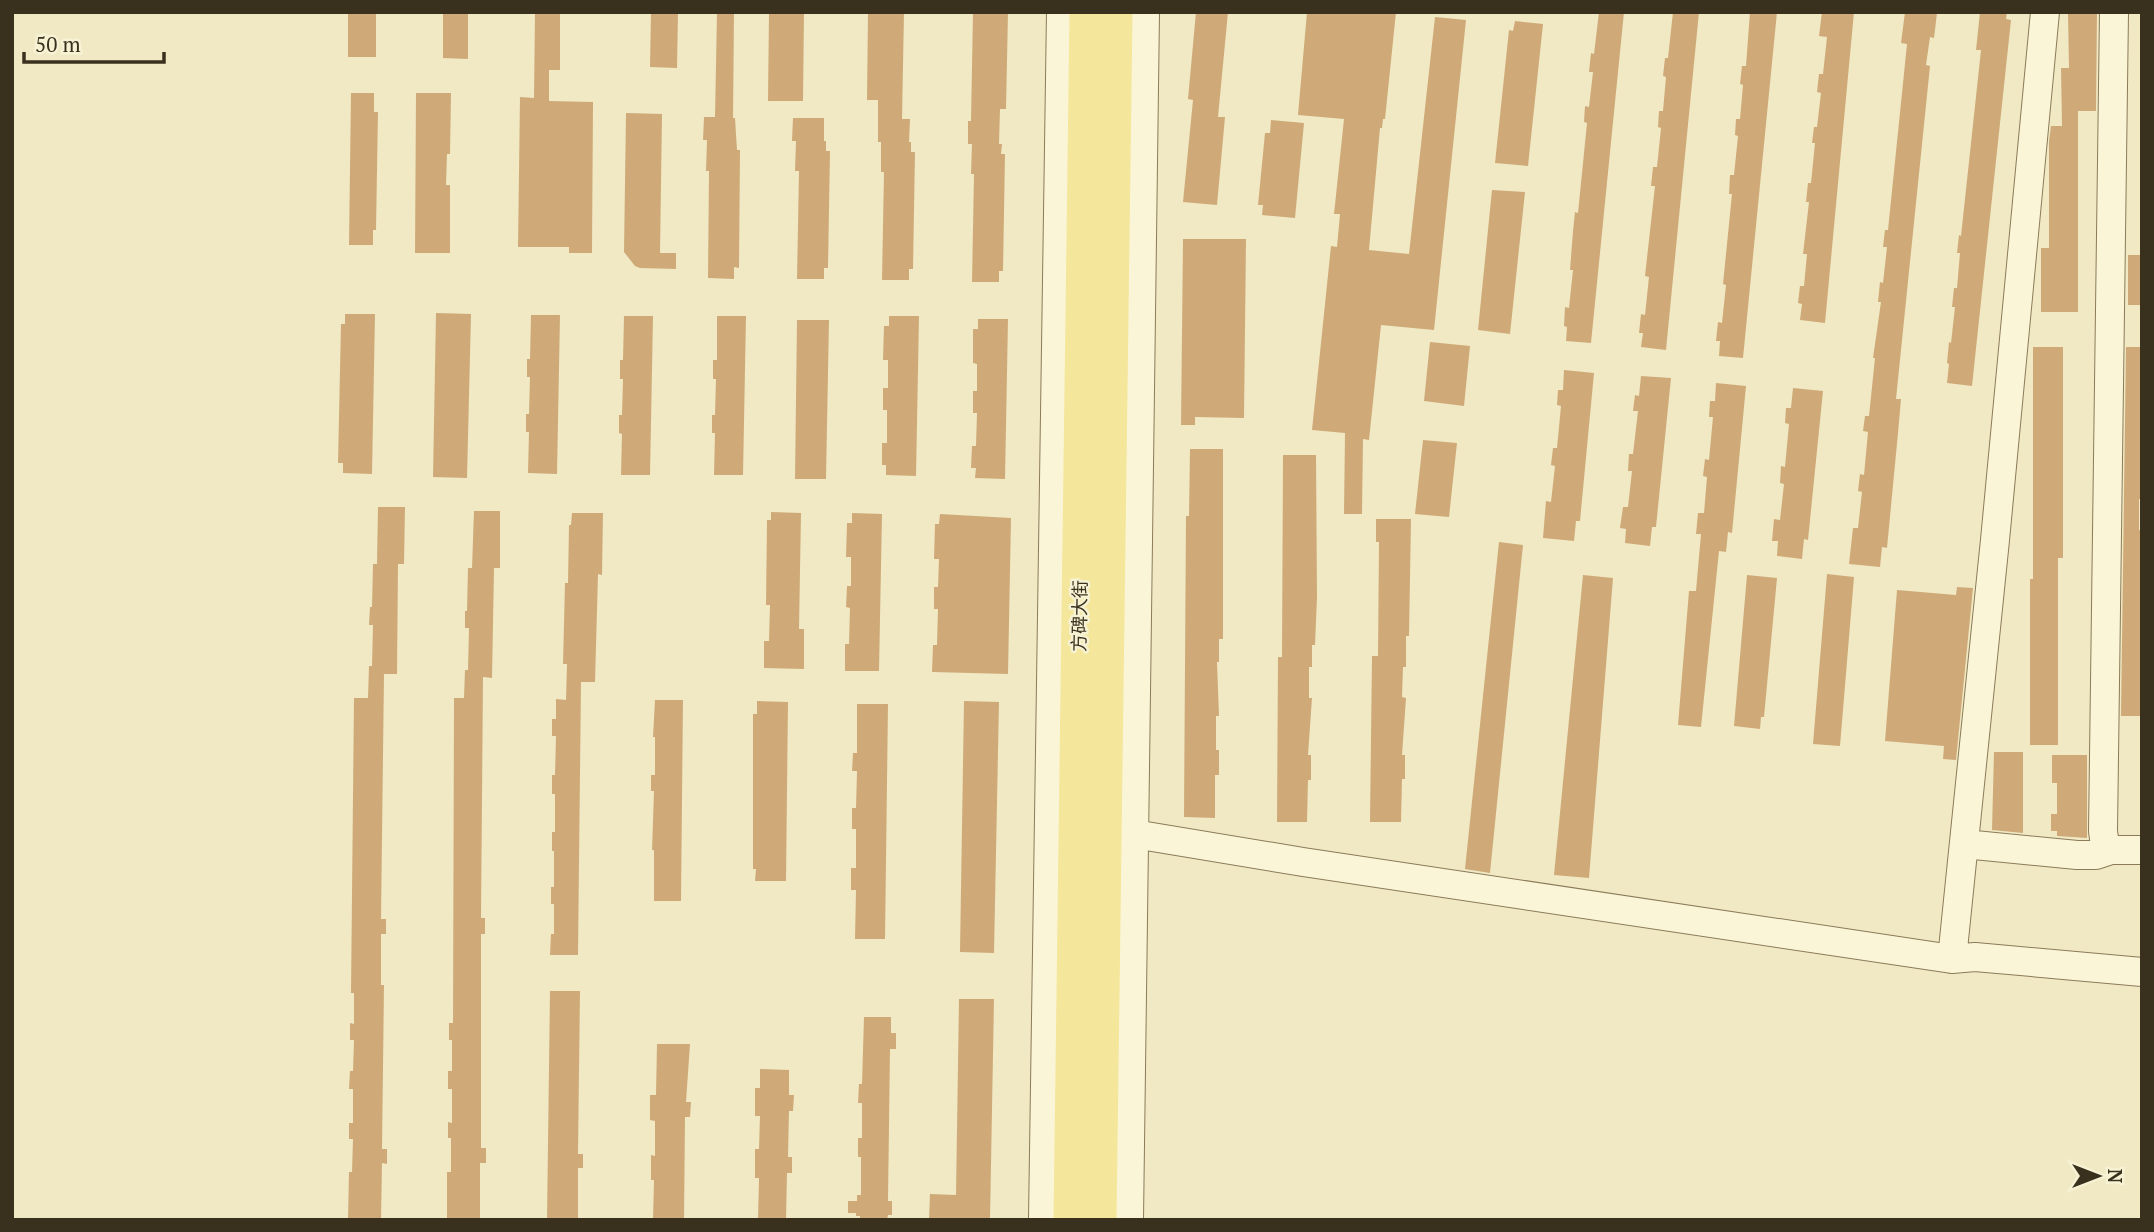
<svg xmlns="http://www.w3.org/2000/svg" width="2154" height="1232" viewBox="0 0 2154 1232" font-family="'PT Serif','Noto Sans SC',serif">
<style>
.building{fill:#cfaa78}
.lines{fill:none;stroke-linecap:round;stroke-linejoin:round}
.minor-casing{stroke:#8b7b59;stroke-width:30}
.major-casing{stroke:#59482e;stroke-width:37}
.minor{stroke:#faf5d7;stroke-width:28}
.major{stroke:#f4e69a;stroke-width:35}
.labels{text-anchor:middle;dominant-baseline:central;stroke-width:5;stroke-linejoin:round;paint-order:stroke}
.street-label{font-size:18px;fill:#3a301e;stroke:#f7f2d3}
</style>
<rect width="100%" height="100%" fill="#f0e9c4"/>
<path class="building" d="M348,12h28v45h-28z
M443,12h25v47l-25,-1z
M535,12h25v58h-11v31l44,1 -1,151h-23v-6h-51l2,-150 14,1z
M651,12h27l-1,56 -27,-1z
M717,12h17l-1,106h2l2,32h3l-1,118 -5,-1v12l-26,-1 1,-107h-3l1,-31h-4l1,-23h11z
M769,12h35l-1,89h-35z
M868,12h36l-2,107h8l-1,23h2v10h4l-2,117h-4v11h-27l2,-108h-3v-30h-3v-42h-11z
M973,12h35l-2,97h-6l-1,35h3l-1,10h4l-2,117h-4v11h-27l2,-108h-3l1,-30h-4v-23h3z
M1196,12h32l-10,105h7l-8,88 -34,-3 10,-102 -5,-1z
M1307,12h89l-11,107h-2l-1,9h-2l-11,122 40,4 26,-237 31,3 -32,310 -53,-5 -12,115 -6,-1 -1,75h-18l1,-81 -33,-3 19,-184 6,1 3,-33h-6l10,-95 -46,-4z
M1599,12h25l-33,331 -25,-2 1,-14 -3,-1 1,-19 4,1 4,-38h-3l3,-39 2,-19 3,1 9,-90 -3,-1 1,-16 4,1 4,-35h-4l2,-19 3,1z
M1673,12h26l-33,338 -25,-3 2,-14h-4l2,-19 4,1 4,-38 -4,-1 10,-90h-4l2,-19h4l4,-39 -3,-1 1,-16h4l3,-34 -3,-1 2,-18h3z
M1750,12h27l-34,346 -24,-2 1,-15h-4l2,-19 4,1 4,-38 -3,-1 9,-90h-3l1,-19h4l4,-39 -3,-1 1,-16h4l3,-34 -3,-1 2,-18h4z
M1822,12h32l-29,311 -25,-3 2,-16 -4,-1 2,-17h4l3,-32h-4l6,-52h-3l2,-19h3l4,-40h-3l2,-16h3l4,-34 -4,-1 2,-18h4l4,-37 -8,-1z
M1905,12l32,1 -3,25 -4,-1 -4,28 4,1 -34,333h5l-3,34 -11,115 -5,-1 -2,20 -31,-3 4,-36h5l4,-36 -4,-1 2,-17 4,1 4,-43 -5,-1 2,-15h4l6,-58h-2l8,-56h-3l2,-20 3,1 4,-36h-4l2,-17h3l19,-186 -6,-1z
M1980,12h27l-1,7 5,1 -39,366 -25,-3 2,-19 -2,-1 2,-21 2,1 4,-36h-3l2,-19h3l3,-35h-3l2,-18 2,1 20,-186h-5z
M2068,12h29l-1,99h-18v201h-37v-64h8v-107l2,-15h11l-1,-58h8z
M1515,21l28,3 -15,142 -33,-3 14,-133 4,1z
M351,93h23v19h4l-2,118h-3v15h-24z
M416,93h35l-1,61h-3l-1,31h4v68h-35z
M626,113l36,1 -2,139h16v16l-36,-1 -5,-2 -11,-14z
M793,118h31v23h2v10h4l-2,117h-4v11h-27l2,-108h-4l1,-30h-4z
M1271,120l33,3 -9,95 -33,-3 1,-10h-5l7,-72h5z
M1492,190l33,2 -15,142 -32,-4z
M1183,239h63l-2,179 -49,-1v8h-14z
M2128,255h14v50h-14z
M436,313l35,1 -4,164 -34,-1z
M345,314h30l-3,160 -29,-1v-10h-5l3,-139h4z
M531,315h29l-3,159 -29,-1 1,-41h-3v-18h3l1,-37h-3v-18h3z
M624,316h29l-3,159h-29l1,-41 -3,-1v-18h3l1,-36h-3v-19h3z
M717,316h29l-3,159h-29l1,-42h-3v-18h3l1,-36h-3v-19h4z
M889,316h30l-3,160 -30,-1v-10h-4v-22h5v-33h-4v-22h5v-28h-5l1,-34h5z
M978,319h30l-3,160 -30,-1 1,-10h-5l1,-22h4l1,-33h-4v-22h4v-27l-4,-1v-34h5z
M797,320h32l-3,159h-31z
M1430,342l40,4 -6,60 -40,-5z
M2033,347h30v211h-5v187h-28v-166h3z
M2126,347h16v152h-3v31h3v73h-2l2,113h-21z
M1564,370l30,3 -14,148h-4l-2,20 -31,-3 3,-37 5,1 4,-36 -4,-1 2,-17h4l4,-42 -4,-1 1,-15h5z
M1641,376l30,2 -15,149h-4l-2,19 -25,-3 1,-14 -6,-1 3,-21h5l4,-36h-4l1,-17h4l5,-43h-5l2,-16 4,1z
M1716,383l30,3 -14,147 -4,-1 -2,20 -7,-1 -18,176 -23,-2 11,-134h7l5,-57h-5l2,-21h6l3,-36 -4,-1 2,-17 4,1 4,-43h-4l1,-16h5z
M1793,388l30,3 -15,149 -4,-1 -2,20 -25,-3 1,-15h-6l2,-22 6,1 4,-36 -4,-1 1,-17 4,1 4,-43 -4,-1 1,-15h5z
M1423,440l34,3 -8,74 -34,-3z
M1190,449h33v190h-4v23h-2l2,54h-3v34h3v25h-4v43l-31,-1 2,-301h3z
M1283,455h33l1,142 -2,48h-3v22h-3v31h3l-4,57h3v25h-3l-1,42h-30l1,-165h4z
M378,507h27l-1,57h-6l-1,110h-13l-3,245h5v15h-5v51h3l-2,164h5v15l-5,-1 -1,57h-33l1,-48h3l1,-33h-4v-16h4v-34h-4l1,-18h3l1,-31h-4v-17l4,1v-31h-3l3,-295h14l1,-32h3l1,-41h-4l1,-18h2l1,-43h4z
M474,511h26v57h-6l-2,110 -9,-1 -2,241h4v16h-4v214h5v15h-6v57h-33v-48h4v-34h-3v-16l4,1v-34h-4v-18h4v-31h-3v-17h4l1,-325h10l1,-28h3l1,-42h-4v-17h2l1,-43h4z
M771,512l30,1 -2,116h5v40l-40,-1v-27h5l1,-36h-4l1,-85h4z
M572,513h31l-1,62 -4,-1 -3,108h-14l-3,273h-28l1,-21h3v-30h-3v-17h3v-36h-2v-19h3v-38h-3v-19h3l1,-39h-4v-17h4v-20l10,1 1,-36h-4l2,-81h3l1,-58h2z
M852,513l30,1 -3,157h-34v-27h4l1,-36 -4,-1 1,-21h4v-29h-5l1,-34h5z
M940,514l71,4 -3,156 -76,-2 1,-27h4l1,-36h-4v-22h4l1,-28h-5l1,-35h4z
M1376,519h35l-2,117h-3v31h-3l-1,30 4,1 -4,57h3v24h-3l-1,43h-31l2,-166h6l1,-114h-3z
M1499,542l24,3 -33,328 -25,-4z
M1827,574l27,3 -14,169 -27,-2z
M1583,575l30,3 -24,300 -35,-3z
M1747,575l30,3 -13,139h-3l-1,12 -26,-3z
M1957,587l16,1 -17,172 -13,-1 1,-13 -59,-5 12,-151 59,5z
M655,700h28l-2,201h-27v-51h-2l2,-59h-3v-16h4v-38h-2z
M757,701l31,1 -2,179h-31l1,-12h-3v-155h4z
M964,701l35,1 -5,251 -34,-1z
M857,704h31l-3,235h-30l1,-49h-5v-22h5v-39h-4v-21h4l1,-37h-5l1,-18h4z
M1994,752h29v81l-31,-3z
M2052,755h35v83l-30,-2v-5h-6v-17h6v-31h-5z
M550,991h30l-2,163h5v14h-5v52h-31z
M959,999h35l-4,221h-61l1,-26 26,1z
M864,1017h27v16h5v16h-6l-2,152h4v14h-4l-1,5h-27v-4h-4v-3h-8v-12h9v-6h4v-38h-3v-19h4v-35h-4l1,-19h3z
M657,1044h33l-4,58h5l-1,15h-5l-1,103h-31l1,-40h-3v-25l4,1v-35l-5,-1v-25h6z
M760,1069l29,1v25h5l-1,16h-4l-1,46h4v16h-5l-1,47h-28l1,-42h-4v-29h4l1,-33h-5v-28h5z"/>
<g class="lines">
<g class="minor-casing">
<path id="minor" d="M2114,12l-11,819 2,15 6,4h31
M1116,831l187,31 649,97 23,-2 167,15
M1964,844l113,11h19l15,-5
M1952,959l43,-419 50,-528
M1043,1220l18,-1208
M1129,1220l16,-1208"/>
</g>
<g class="major-casing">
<path id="major" d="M1071,1220l16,-1208
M1099,1220l16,-1208"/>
</g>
<use href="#minor" class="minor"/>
<use href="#major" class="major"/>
</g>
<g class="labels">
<g class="street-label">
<text transform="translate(1079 616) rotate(-89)">方碑大街</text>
</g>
</g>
<rect width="2154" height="1232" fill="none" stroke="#3a301e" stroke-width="28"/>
<g transform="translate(2098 1176) rotate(90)" stroke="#f7f2d3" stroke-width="5" paint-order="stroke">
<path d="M0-5L12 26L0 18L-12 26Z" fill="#3a301e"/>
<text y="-10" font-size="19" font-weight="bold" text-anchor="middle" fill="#3a301e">N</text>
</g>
<path d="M24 52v10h140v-10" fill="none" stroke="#3a301e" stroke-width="3.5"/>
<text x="35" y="52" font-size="21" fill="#3a301e" stroke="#f7f2d3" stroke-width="5" paint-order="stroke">50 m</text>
</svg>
